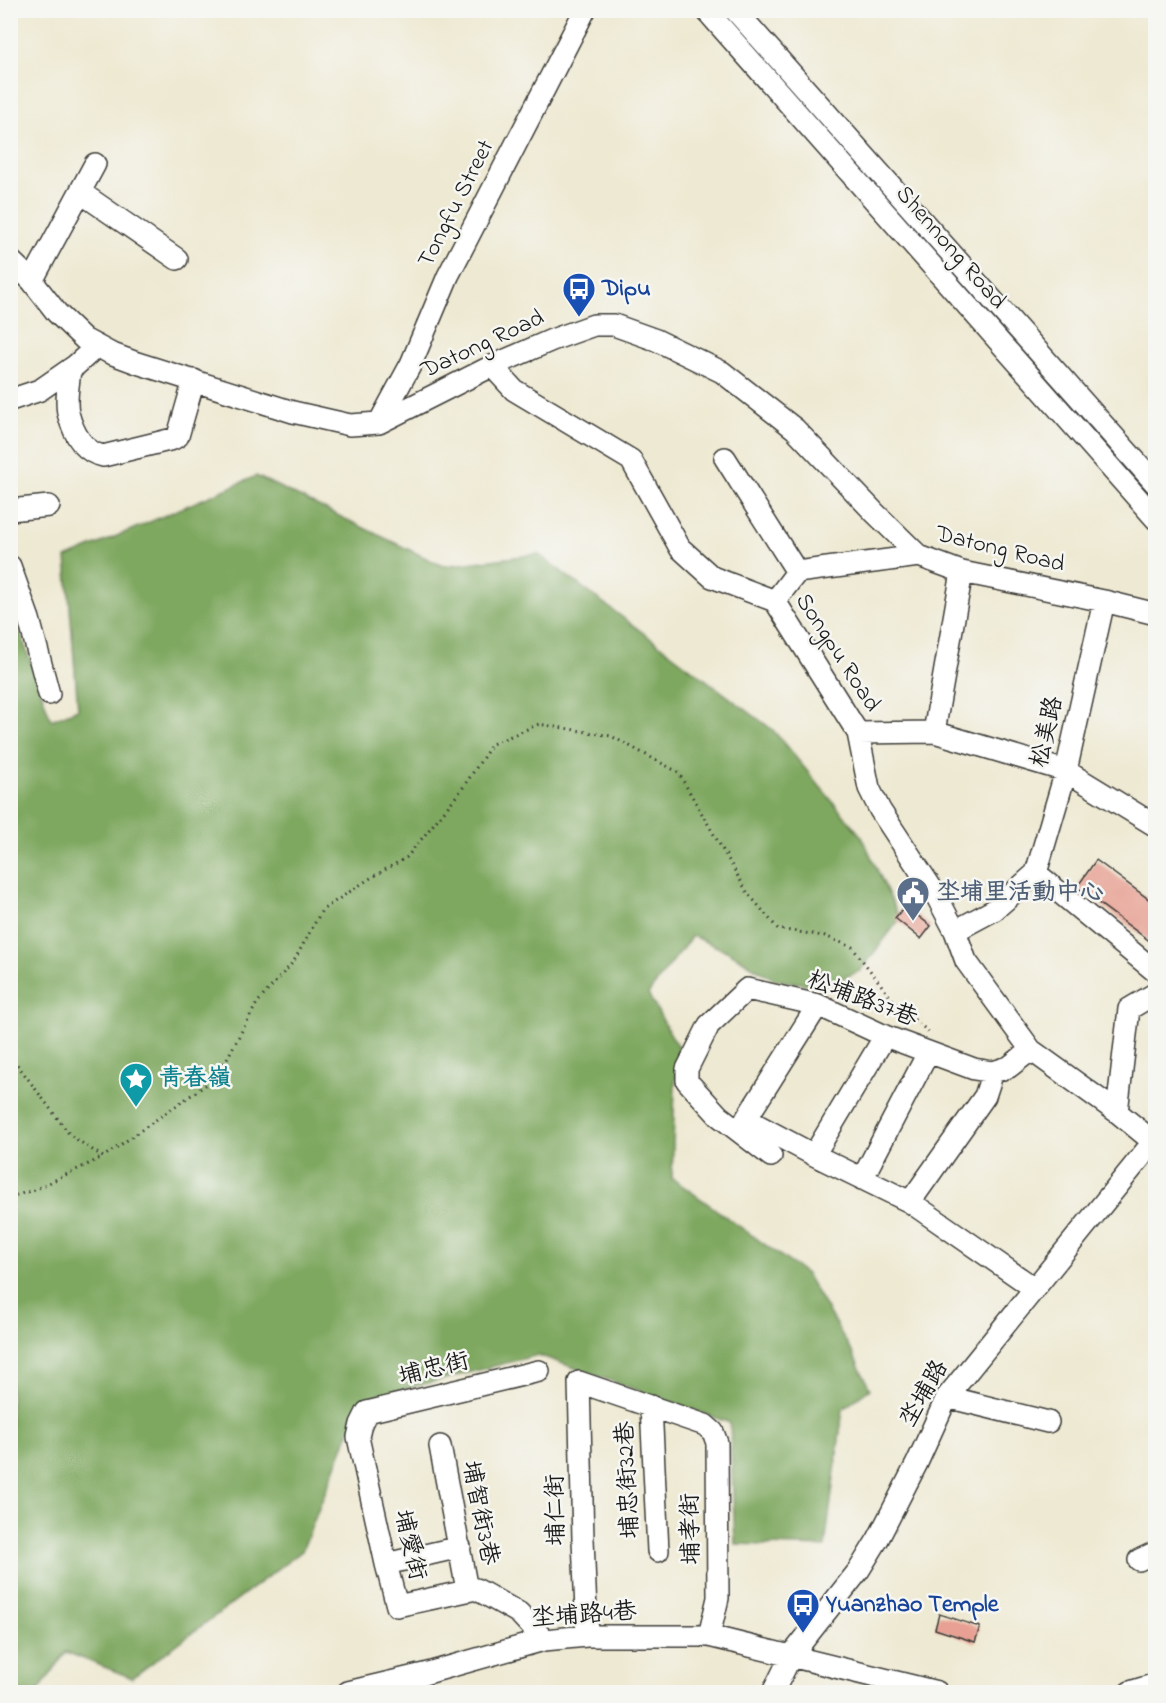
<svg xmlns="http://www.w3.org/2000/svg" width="1166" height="1703" viewBox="0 0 1166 1703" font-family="'Indie Flower','LXGW WenKai TC',sans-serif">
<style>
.forest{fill:#7ea75e;stroke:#4d623d;stroke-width:1.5}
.building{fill:#e7a093}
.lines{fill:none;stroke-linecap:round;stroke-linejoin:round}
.minor-casing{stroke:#3c3b37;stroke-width:24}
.path{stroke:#3c3b37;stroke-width:3;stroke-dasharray:1.5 4.5;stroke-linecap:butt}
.minor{stroke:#fff;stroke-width:21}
.labels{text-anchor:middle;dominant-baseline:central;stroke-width:5;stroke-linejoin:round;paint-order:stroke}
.street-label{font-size:24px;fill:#1c1c1c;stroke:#f6f6f2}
.transit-label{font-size:24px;font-weight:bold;fill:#164399;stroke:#f6f6f2;text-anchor:start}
.service-label{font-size:24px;font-weight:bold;fill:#4e5e75;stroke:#f6f6f2;text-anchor:start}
.culture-label{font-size:24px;font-weight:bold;fill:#0d838f;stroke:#f6f6f2;text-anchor:start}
</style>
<rect width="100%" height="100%" fill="#f6f6f2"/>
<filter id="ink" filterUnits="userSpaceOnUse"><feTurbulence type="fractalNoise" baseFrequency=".0167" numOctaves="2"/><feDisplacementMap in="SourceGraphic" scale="12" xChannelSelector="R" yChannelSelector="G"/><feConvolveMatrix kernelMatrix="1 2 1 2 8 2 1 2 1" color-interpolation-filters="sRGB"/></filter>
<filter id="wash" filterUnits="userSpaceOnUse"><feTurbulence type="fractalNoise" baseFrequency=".008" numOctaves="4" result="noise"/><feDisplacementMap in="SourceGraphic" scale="24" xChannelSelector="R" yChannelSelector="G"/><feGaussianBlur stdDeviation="1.35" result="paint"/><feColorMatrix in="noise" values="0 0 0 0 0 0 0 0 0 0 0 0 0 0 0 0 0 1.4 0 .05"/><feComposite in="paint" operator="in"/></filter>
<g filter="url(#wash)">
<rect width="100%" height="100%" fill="#eee9d2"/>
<path class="forest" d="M256,476l187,90 95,-12 235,176 89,107 38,82 -40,52 -36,15 -49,-6 -46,-28 -37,-16 -44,58 31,55 -4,37 -3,92 134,96 45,76 19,39 -27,20 -18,138 -90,-3 -5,-121 -192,-68 -176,45 -60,151 -170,127 -66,-26 -28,40h-27l-1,-1089 41,117 27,-11 -12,-151z"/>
<g id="blocks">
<path class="building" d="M1096,860l59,44v41l-78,-58z
M905,906l26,20 -10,13 -26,-21z
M939,1614l41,13 -5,15 -40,-13z"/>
</g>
</g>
<g filter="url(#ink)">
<use href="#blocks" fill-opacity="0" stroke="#3c3b37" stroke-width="1.5"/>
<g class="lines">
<g class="minor-casing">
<path id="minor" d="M706,10l450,509
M735,10l421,474
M80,192l97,67
M10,260l22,21 25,32 27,26 26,14 27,10 156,49 57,13 29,-2 113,-57 60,-26 42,-15h20l42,15 66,32 73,57 80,84 44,43 43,16 142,29 52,13
M32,281l63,-117
M492,366l22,24 117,70 49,88 32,29 63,24 83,132 11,55 11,22 56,85 19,36 11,30 65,89 86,62 39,32
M70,369c-1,14 -5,30 -2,44 5,19 15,39 35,43l70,-17 5,-3 16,-56
M10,400l30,-10 36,-25 21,-19
M379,423l32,-59 37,-88 137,-266
M725,458l72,114
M10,510l39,-4
M10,566l19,53 20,75
M775,601l22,-29 122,-16
M934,732l28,-160
M858,733l76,-1 132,39 90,55
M1036,873l30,-102 38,-170
M1036,873l120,99
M955,931l39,-21 42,-37
M818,1005l-72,114 68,36 96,47
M993,1072l-8,24 -75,106 124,86
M1117,1112l12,-103 27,-16
M814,1155l71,-119
M771,1156l-52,-40 -32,-35v-12l22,-44 38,-36 71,16 67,31 89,33 19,3 16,-5 22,-17
M862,1179l66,-126
M539,1371l-172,41 -6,12 -3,13 28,127 11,42 79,-17 43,24 25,27
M947,1397l101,25
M651,1406l7,145
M440,1446l27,144
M1139,1560l17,-8
M386,1564l74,-17
M587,1636l-4,-97 -4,-157 126,43 8,7 4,11 1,155 -9,38
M348,1692l76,-18 120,-34 43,-4h122l228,56
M773,1692l18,-36 68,-86 19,-31 39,-76 30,-66 206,-255
M1130,1692l26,-8"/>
</g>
<path class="path" d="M10,1055l60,80 33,22 114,-80 40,-74 37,-42 28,-51 47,-31 38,-22 55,-68 30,-45 47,-20 72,12 67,36 69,120 31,37 47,7 27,11 43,56 36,31
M10,1197l24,-7 69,-33"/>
<use href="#minor" class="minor"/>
</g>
</g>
<defs>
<g id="bus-pin" transform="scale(1.725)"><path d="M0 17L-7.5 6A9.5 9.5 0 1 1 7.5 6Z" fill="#1a4fb4" stroke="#f6f6f2"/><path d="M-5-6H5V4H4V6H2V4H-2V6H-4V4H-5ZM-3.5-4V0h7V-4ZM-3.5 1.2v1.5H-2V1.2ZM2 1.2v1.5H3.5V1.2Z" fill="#fff"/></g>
<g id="civic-pin" transform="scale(1.725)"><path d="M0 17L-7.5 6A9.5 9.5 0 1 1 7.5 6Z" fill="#5c6f8a" stroke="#f6f6f2"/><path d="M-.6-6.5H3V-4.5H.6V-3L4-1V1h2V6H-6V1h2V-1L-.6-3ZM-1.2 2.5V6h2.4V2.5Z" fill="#fff"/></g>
<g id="sight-pin" transform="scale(1.725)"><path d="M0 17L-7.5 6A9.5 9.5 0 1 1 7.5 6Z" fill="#0f9aa8" stroke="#f6f6f2"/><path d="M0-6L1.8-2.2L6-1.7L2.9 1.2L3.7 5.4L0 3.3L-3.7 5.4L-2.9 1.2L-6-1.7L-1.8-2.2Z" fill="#fff"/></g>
</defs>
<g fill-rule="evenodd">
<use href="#bus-pin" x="579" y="289"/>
<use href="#civic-pin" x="913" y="893"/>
<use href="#sight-pin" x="136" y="1079"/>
<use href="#bus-pin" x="803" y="1605"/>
</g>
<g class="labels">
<g class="street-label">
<text transform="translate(457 204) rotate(-63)">Tongfu Street</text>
<text transform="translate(950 248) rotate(49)">Shennong Road</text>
<text transform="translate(483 345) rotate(-25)">Datong Road</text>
<text transform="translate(1000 550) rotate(14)">Datong Road</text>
<text transform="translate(837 653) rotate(57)">Songpu Road</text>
<text transform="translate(1048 732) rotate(-77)">松美路</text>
<text transform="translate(862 1000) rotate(21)">松埔路37巷</text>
<text transform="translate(434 1370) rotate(-14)">埔忠街</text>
<text transform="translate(925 1394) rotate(-60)">坔埔路</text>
<text transform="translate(629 1480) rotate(-93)">埔忠街32巷</text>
<text transform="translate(557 1510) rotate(-91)">埔仁街</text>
<text transform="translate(479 1513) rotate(79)">埔智街3巷</text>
<text transform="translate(692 1529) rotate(-91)">埔孝街</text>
<text transform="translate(409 1545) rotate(77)">埔愛街</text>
<text transform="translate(584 1616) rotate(-4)">坔埔路4巷</text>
</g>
<g class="transit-label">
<text x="602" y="289">Dipu</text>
<text x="826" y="1605">Yuanzhao Temple</text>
</g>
<g class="service-label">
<text x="936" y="893">坔埔里活動中心</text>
</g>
<g class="culture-label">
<text x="159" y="1079">青春嶺</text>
</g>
</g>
<rect width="1166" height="1703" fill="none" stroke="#f6f6f2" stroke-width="36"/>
</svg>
